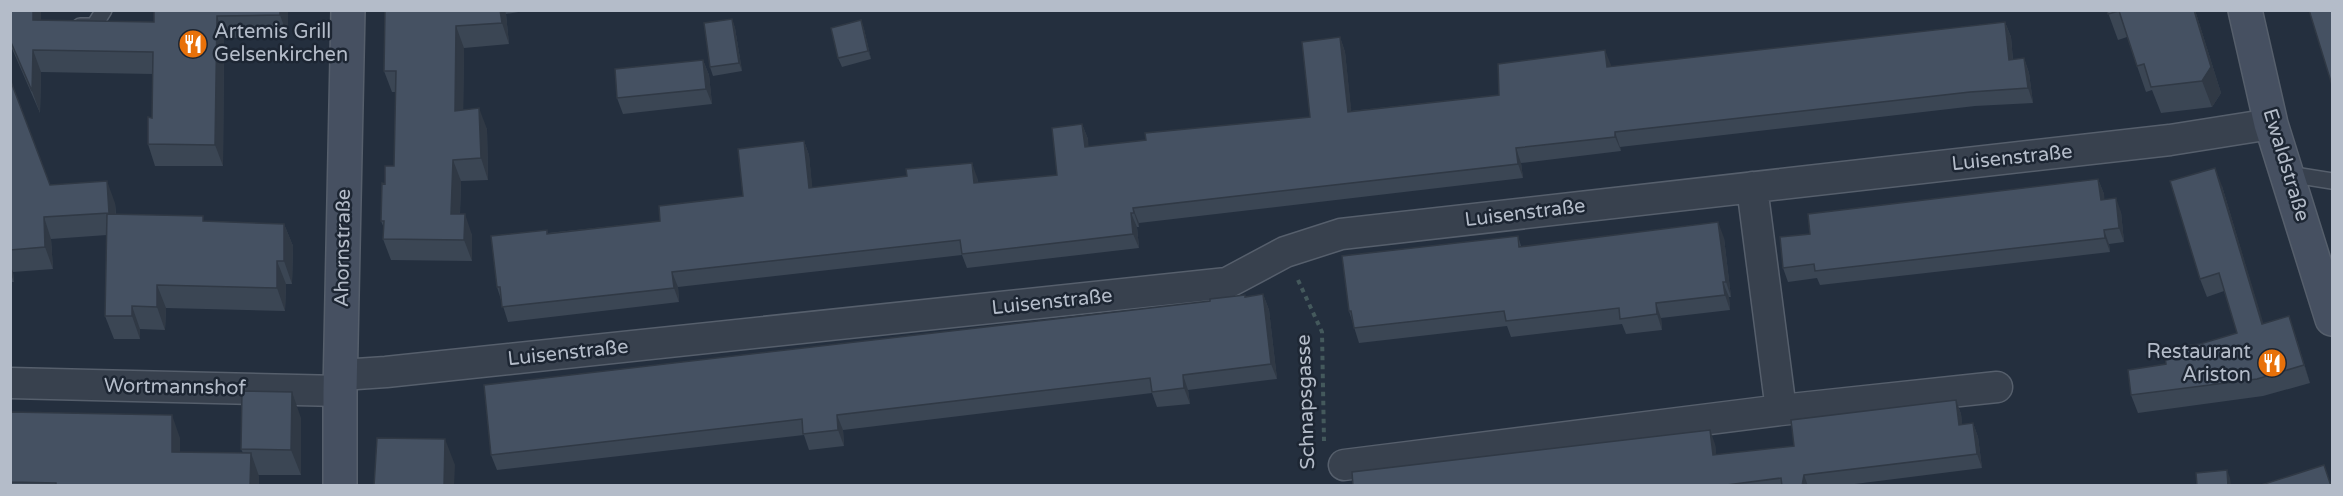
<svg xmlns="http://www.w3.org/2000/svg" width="2343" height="496" viewBox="0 0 2343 496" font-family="'Varela Round',sans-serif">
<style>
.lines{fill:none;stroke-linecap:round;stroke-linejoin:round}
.lane-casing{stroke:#565f6c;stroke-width:18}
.street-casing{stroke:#565f6c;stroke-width:33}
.secondary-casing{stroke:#565f6c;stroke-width:36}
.path{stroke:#44595c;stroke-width:4;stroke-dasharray:4.5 4.5;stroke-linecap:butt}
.lane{stroke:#38414e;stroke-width:15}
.street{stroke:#38414e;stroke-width:30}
.secondary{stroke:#465061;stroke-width:33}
.wall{fill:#3b4654}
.shaded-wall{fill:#303945}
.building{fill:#455162;stroke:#303945;stroke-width:1.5}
.labels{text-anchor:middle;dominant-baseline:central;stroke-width:5;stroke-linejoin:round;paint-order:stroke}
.poi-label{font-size:20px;fill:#b4bcc9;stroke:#1d2633;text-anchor:start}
.street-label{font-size:20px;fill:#b4bcc9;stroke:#1d2633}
</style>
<rect width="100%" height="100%" fill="#242f3e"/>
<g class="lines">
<g class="lane-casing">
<path id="lane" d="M80,26h14l10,-16
M2288,174l44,7"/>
</g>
<g class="street-casing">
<path id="street" d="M1752,187l29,223
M341,375l45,-3 841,-89 58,-31 56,-18 829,-94 101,-16
M10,383l330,8
M1344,465l437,-55 216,-23"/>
</g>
<g class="secondary-casing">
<path id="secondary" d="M2245,10l26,114 61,195
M340,486v-95l8,-381"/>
</g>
<path class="path" d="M1298,280l24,52 2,109"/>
<use href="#lane" class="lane"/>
<use href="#street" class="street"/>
<use href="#secondary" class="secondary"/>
</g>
<path class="wall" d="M10,10h31v10l113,2 134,-12v27l-64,1 -1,128h-68l-7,-22 4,-26 1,-44 -112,-2 -1,41 -30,-69z
M385,10h145l-24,4 3,30 -45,4 -1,62 24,19 1,51 -27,1 -1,33 12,21v26l-81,-1 -8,-21 1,-11 -3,-7 4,-37 9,-18 2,-74h-4l-8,-21z
M2107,10h88l26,83 -9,14 -51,6 -9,-23 -6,2 -19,-55 -9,3z
M732,19l3,9 7,43 -29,5 -3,-9z
M861,20l3,9 7,30 -29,8 -4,-9z
M2005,22l6,15 2,23 11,-2 5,15 4,30 -58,3 -355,41 1,4 -100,12 2,15 -384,45v4h-2l2,21 -172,20 -5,-13 -284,32 1,15 -171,20 -11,-35 50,-57 1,3 112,-12 83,-25 61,-55 5,14 3,33 165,-11 1,6 79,-8 25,-51 6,15v8l58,-7 164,-23 30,-80 5,15 6,59 148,-16 112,-30v2z
M703,60l6,15 3,29 -89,10 -6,-16z
M10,79l40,106 65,18 1,11 89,7 79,3 9,22 -1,38h-6l-1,27 -119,-3 -1,22 -25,-1v10h-26l-9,-23 2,-81 -56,4 2,30 -40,3 1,10h-4z
M2098,179l6,15v6l17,12 3,30 -15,2 1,8 -290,33 -3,-7 -29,4 -5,-14 27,-34z
M2222,186l41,138 32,10 15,49 -47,13 -125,17 -7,-18 35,-31 34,-20 37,-11 -13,-42 -17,6 -7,-18z
M1518,236l3,10 203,-8 7,59h-2l1,13 -69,8 1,12 -36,4 -4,-10 -111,13 -4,-11 -148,17 -10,-32z
M1263,294l6,16 8,69 -89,11 2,14 -33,3 -5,-14 -309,37 1,16 -35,4 -5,-15 -307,35 -6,-15 755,-158z
M1956,400l5,14 1,11 11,-2 5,14 4,31 -143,18h-486l362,-42 1,11 78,-9z
M10,412l170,26v14l63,1 -2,-4 60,-31v57h-43l1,11h-249z"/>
<path class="shaded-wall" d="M33,10h8v31l-8,-21z
M280,10h8v27l-8,-22z
M500,10h5l1,4 3,30 -7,-21z
M2194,10h1l26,83 -9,14 -10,-26z
M217,16l7,22 -1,128 -8,-21z
M732,19l3,9 7,43 -3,-8z
M861,20l3,9 7,30 -3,-8z
M2005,22l6,15 3,38 -5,-15z
M456,26l8,22 -1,84 -8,-21z
M1340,37l5,15 8,74 -5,-14z
M33,50l8,22 -1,41 -8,-22z
M1605,50l6,15 2,17 -6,-15z
M2024,58l5,15 4,30 -5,-15z
M703,60l6,15 3,29 -6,-15z
M479,108l8,21 1,51 -7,-22z
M1082,124l6,15 2,23 -5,-15z
M1615,132l5,15 1,4 -6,-14z
M804,141l5,14 5,48 -5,-15z
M1516,148l5,15 2,15 -5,-14z
M453,160l8,21 -2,54 -8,-21z
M972,163l5,14 3,21 -6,-15z
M2215,168l7,18 47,156 -7,-18z
M2098,179l6,15 2,20 -5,-14z
M107,181l8,22 2,32 -8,-22z
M2116,198l5,14 3,30 -5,-14z
M1133,208l6,15v4l-5,-14z
M1131,213l6,14 2,21 -6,-14z
M465,214l7,21v26l-8,-21z
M44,217l7,22 2,30 -8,-22z
M1718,222l6,16 7,59 -5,-15z
M284,224l9,22 -1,38 -8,-23z
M2104,230l5,14 1,8 -5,-14z
M277,261l9,23 -1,27 -8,-23z
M10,264l3,8 1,10 -4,-10z
M672,272l6,15 1,15 -5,-14z
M1723,282l6,15 1,13 -5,-15z
M157,285l9,23 -1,22 -8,-23z
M1263,294l6,16 8,69 -6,-15z
M1656,303l5,15 1,12 -5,-16z
M132,306l8,23v10l-8,-23z
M2289,316l6,18 15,49 -6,-18z
M1183,375l5,15 2,14 -6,-16z
M292,392l9,26v57l-10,-25z
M1956,400l5,14 3,25 -5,-14z
M172,415l8,23v37l-8,-23z
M837,415l6,15 1,16 -6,-16z
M1973,423l5,14 4,31 -5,-14z
M1710,430l5,14 3,25 -5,-14z
M445,439l10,26 -1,21h-10z
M251,453l8,23v10h-9z
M2227,470l3,8 1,8h-3z
M1804,475l4,11h-6z"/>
<path class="building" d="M10,10h23v10l121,2v-12h126v5l-63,1 -2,129 -67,-1v-27l4,1 1,-66 -120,-2 -1,41 -22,-51z
M385,10h115l2,13 -46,3 -1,85 24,-3 2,50 -28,2 -2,54h14l-1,26 -81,-1 1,-18h-3l1,-38 3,1v-18h9l2,-95h-12z
M2107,10h87l17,57 -9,14 -51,6 -7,-23 -7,2 -18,-55 -11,3z
M2309,10h23v75z
M732,19l7,44 -29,4 -6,-44z
M861,20l7,31 -30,7 -7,-30z
M2005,22l4,38 15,-2 4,30 -58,4 -355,40v5l-99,11 2,16 -385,44 1,5h-3l2,21 -171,20 -2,-14 -288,32 2,16 -172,19 -2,-20h-3l-6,-51 56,-6v4l113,-13 -1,-15 84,-10 -5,-47 66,-8 5,47 98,-12 -1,-7 66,-6 2,20 83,-8 -5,-47 30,-4 3,23 61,-7 -1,-7 165,-16 -8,-75 38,-5 8,75 151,-17 -1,-31 107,-14 2,17z
M703,60l3,29 -89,9 -2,-29z
M10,79l40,106 57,-4 2,32 -65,4 1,30 -35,3z
M2215,168l47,156 27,-8 15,49 -47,14 -126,16 -3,-25 38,-6 -2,-16 36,-4 37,-11 -18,-60 -19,6 -30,-98z
M2098,179l3,21 15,-2 3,30 -15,2 1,8 -290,33 -1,-7 -31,4 -3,-31 30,-3 -2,-20z
M107,214l96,2v5l81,3v37h-7v27l-120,-3v22l-25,-1v10h-27z
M1718,222l8,60h-3l2,13 -69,8 1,11 -37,5 -1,-11 -113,13 -2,-10 -150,17 -3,-17h-2l-7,-55 176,-20 1,11z
M1263,294l8,70 -88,11 1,13 -32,4 -2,-14 -313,37 1,15 -35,4 -1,-15 -311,36 -7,-70 726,-84v-2l35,-4v2z
M242,391l50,1 -1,58 -50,-1z
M1956,400l3,25 14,-2 4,31 -173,21 -2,11h-20l-1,-8 -62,8h-366l-1,-14 358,-42 3,25 81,-9 -3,-26z
M10,412l162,3v37l79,1 -1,33h-194v-3l-46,-1z
M377,438l68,1 -1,47h-70z
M2324,465l7,21h-73z
M2227,470l1,16h-31l-1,-13z"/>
<defs>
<g id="restaurant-disc" transform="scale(1.5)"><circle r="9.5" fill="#e8710a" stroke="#1d2633"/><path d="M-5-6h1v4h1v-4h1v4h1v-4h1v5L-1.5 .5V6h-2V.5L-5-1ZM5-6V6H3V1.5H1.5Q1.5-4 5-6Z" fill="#fff"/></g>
</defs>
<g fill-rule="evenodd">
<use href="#restaurant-disc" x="193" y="44"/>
<use href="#restaurant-disc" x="2272" y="363"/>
</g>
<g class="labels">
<g class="poi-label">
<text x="214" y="32">Artemis Grill<tspan x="214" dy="23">Gelsenkirchen</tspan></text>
<text x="2251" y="352" text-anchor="end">Restaurant<tspan x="2251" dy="23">Ariston</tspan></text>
</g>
<g class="street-label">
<text transform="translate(2012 158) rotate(-6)">Luisenstraße</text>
<text transform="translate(2286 165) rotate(73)">Ewaldstraße</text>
<text transform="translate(1525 213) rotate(-7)">Luisenstraße</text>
<text transform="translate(343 248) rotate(-89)">Ahornstraße</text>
<text transform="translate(1052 302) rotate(-6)">Luisenstraße</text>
<text transform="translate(568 353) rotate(-6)">Luisenstraße</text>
<text transform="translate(175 387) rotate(1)">Wortmannshof</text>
<text transform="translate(1306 402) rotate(-92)">Schnapsgasse</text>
</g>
</g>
<rect width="2343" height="496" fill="none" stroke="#b4bcc9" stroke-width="24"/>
</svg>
